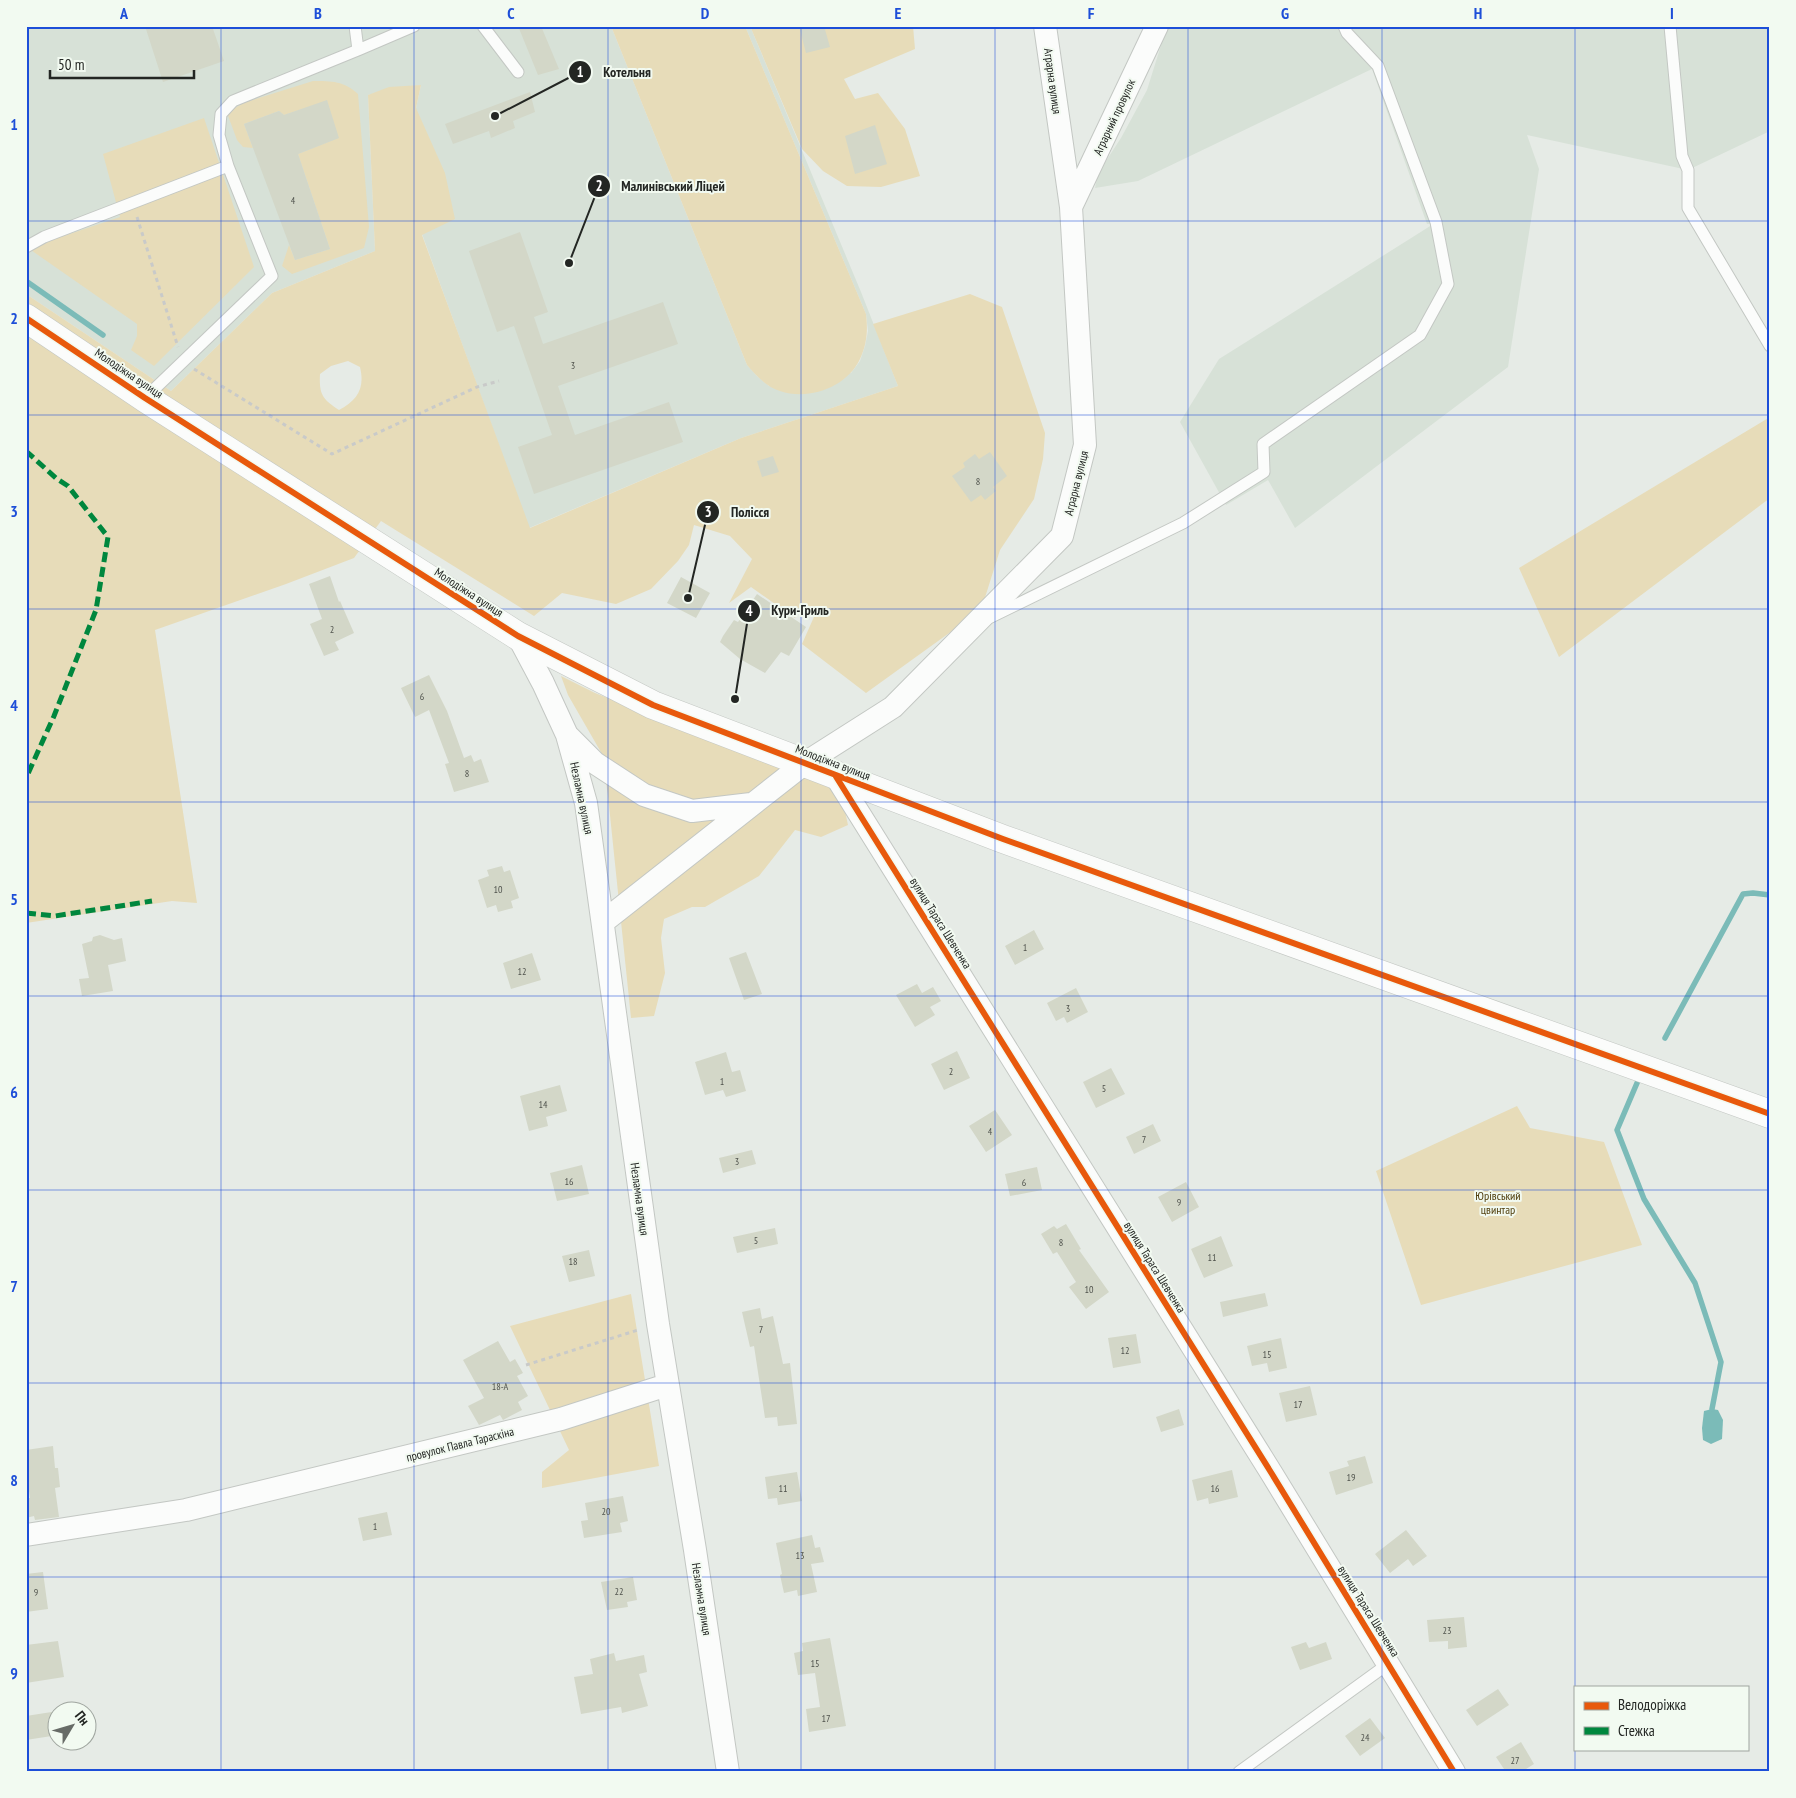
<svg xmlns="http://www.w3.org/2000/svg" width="1796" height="1798" viewBox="0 0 1796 1798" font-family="'PT Sans Narrow',sans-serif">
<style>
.built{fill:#d7e1d7}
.green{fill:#e7dcb9;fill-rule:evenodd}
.water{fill:#7bbbb8}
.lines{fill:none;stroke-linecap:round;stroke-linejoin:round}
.stream{stroke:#7bbbb8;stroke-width:5.5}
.building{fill:#d3d7c8}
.service-casing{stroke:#c3c7c3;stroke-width:13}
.minor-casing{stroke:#c3c7c3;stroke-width:24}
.tertiary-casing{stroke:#c3c7c3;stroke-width:29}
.path{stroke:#c9cac9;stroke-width:3;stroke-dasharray:4 4;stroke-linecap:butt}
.service{stroke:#fbfcfb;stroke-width:11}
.minor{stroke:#fbfcfb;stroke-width:22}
.tertiary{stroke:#fbfcfb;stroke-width:28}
.quiet{stroke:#00873e;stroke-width:5;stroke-dasharray:10 5;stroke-linecap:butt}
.cycleway-casing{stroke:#f2faf1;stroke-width:9}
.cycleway{stroke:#e8590c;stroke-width:6}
.grid{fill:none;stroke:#1d4ed8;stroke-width:1;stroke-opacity:0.55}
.labels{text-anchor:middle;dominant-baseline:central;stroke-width:4;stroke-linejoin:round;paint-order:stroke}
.number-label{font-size:10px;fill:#4f524c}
.street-label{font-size:12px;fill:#232623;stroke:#f2faf1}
.park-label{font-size:12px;fill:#503e0c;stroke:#f2faf1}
.leader{fill:none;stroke:#232623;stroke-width:2}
.callout-dot{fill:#232623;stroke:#f2faf1;stroke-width:2}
.mark-label{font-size:15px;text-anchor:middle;font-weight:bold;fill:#fff}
.callout-label{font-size:14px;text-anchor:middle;font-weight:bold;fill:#232623;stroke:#f2faf1;stroke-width:4;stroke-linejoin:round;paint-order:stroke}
.neatline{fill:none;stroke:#1d4ed8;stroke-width:2}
.grid-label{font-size:16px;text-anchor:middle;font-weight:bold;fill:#1d4ed8}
</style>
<rect width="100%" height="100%" fill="#e6ebe6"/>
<path class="built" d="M26,26h585l136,339 10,11 12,10 82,-13 9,-12 5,-15 3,-15 -2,-17 -121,-288h5l111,266 37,94 -157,52 -212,90 -107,-294 -6,-126 5,-23 -53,10 7,156 -103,42 -101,98 -145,-97z
M1167,26h603v105l-82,39 -161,-35 12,34 -31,198 -213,161 -27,-48 -42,25 -46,-83 39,-63 216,-136 -8,1 -55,-155 -234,112 -43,7 3,-15 23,-35 26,-48z"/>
<path class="green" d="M611,26h134l121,288c2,16 1,30 -6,45 -13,28 -51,42 -80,32 -13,-4 -24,-15 -33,-26z
M750,26h163l2,23 -71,30 11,20 23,-6 27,36 15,47 -39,11 -34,-1 -24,-15 -21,-22z
M313,81c19,0 31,0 45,13l11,133 -5,21 -72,26 -10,-8 7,-21 6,15 35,-11 -32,-95 40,-16 -11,-37 -43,14 -5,-4 -35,13 9,24 -10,-1 -6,-7 -10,-27 16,-10z
M421,85l-5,23 29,65 10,46 -33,16 108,293 211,-90 157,-52 -25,-62 97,-30 32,13 43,126 -2,26 -9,40 -34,51 -18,57 -12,11 -104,75 -64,-49 15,-34 -14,-7 -8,15 -44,-31 -22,16 23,-44 -22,-23 -36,-11 -5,20 -11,16 -27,28 -35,15 -54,-11 -28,23 -153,-95 -27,37 -68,26 -131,46 42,273 -25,-2 -146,22v-629l145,97 101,-98 103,-42 -7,-156 21,-8zM348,361l12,6c5,21 -2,33 -21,43 -17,-11 -20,-16 -19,-36l11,-8z
M204,118l50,149 -100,99 -23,-16 6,-14v-12l-109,-76 92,-31 -17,-63z
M1770,417v81l-211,159 -40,-89z
M561,676l34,17 245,95 8,37 -27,12 -26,-7 -36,46 -54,31h-13l-28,12 -3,19 4,35 -11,43 -23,2 -23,-222 -6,-42 -34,-59z
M1517,1106l13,22 74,14 38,103 -221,60 -45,-134z
M631,1294l28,172 -117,22v-16l27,-22 -59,-124z"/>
<path class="water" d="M1712,1409l6,1 5,10 -1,19 -11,5 -8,-4 -1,-12 2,-17z"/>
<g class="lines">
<path class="stream" d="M26,281l77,54
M1665,1038l78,-144 10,-1 17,2
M1640,1076l-23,54 27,69 51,84 26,79 -9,47"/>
</g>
<path class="building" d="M145,26h67l12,35 -61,21z
M518,26h23l18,43 -21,6z
M799,26h25l6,21 -24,6z
M530,92l5,20 -22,9 2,7 -24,10 -2,-7 -36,13 -8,-20z
M327,100l12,38 -41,16 32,95 -35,11 -51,-136 35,-13 5,4z
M875,125l12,39 -32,10 -10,-38z
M520,232l28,80 -14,5 9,27 120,-42 15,42 -120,42 17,49 94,-33 14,40 -149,52 -16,-47 34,-12 -38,-109 -17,6 -28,-81z
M990,452l17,24 -14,11 3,4 -11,9 -4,-5 -10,7 -19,-26 13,-9 -2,-4 12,-9 4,5z
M773,456l6,16 -17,5 -5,-16z
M330,576l9,26 1,-1 14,32 -19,9 4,8 -15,6 -14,-32 12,-5 -13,-35z
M681,577l29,16 -14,25 -29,-15z
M757,594l49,33 -17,29 -8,-4 -16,21 -25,-14 -20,-17 3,-6 11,-16 4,2z
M429,675l18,36 17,47 7,-3 3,7 7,-3 8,23 -35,10 -9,-28 4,-1 -20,-53 -14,7 -14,-29z
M502,866l2,6 6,-2 9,28 -8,3 2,7 -15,4 -2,-7 -9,3 -9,-28 11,-4 -2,-6z
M1034,930l10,19 -29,16 -10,-19z
M100,935l14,5 8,-2 4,23 -18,4 5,26 -31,5 -3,-17 10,-1 -7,-34 10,-3 1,-4z
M746,952l16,42 -18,6 -15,-42z
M532,953l9,27 -30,9 -8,-26z
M917,984l5,9 11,-6 8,14 -11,6 5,8 -20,12 -19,-32z
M1076,988l12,24 -21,11 -3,-6 -8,4 -9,-18z
M957,1051l13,27 -26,12 -13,-26z
M726,1052l6,20 8,-2 6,21 -20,6 -3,-7 -18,5 -10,-33z
M1111,1068l14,26 -29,14 -13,-26z
M560,1085l7,26 -21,6 2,9 -19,5 -9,-35z
M995,1110l17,25 -26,17 -17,-26z
M1153,1124l8,17 -27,13 -8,-17z
M752,1150l4,14 -33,9 -4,-15z
M582,1165l7,29 -32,7 -7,-28z
M1037,1167l5,23 -32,6 -5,-22z
M1186,1182l13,25 -27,15 -14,-25z
M1066,1224l15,25 -2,1 30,42 -23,17 -17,-22 7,-5 -19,-30 -4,2 -12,-20 13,-8 3,3z
M775,1228l3,16 -41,9 -4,-16z
M1221,1236l12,30 -29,12 -13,-29z
M589,1250l6,26 -26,6 -7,-26z
M1265,1293l3,13 -45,11 -3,-15z
M760,1308l2,11 11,-3 10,48 7,-1 7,61 -19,2 -1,-9 -12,1 -11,-72 -4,1 -8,-35z
M1136,1334l5,29 -28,5 -5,-30z
M1281,1338l6,30 -18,4 -2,-9 -15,3 -5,-20z
M498,1341l12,21 5,-3 8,14 -6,3 11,20 -10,6 4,8 -19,10 -3,-5 -21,10 -11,-19 16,-8 -21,-38z
M1310,1386l7,29 -31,7 -7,-29z
M1179,1409l5,16 -23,7 -5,-15z
M53,1446l2,22h3l2,19 -5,1 4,29 -24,3 -1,-4 -8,2v-20h4l-4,-27v-21z
M1365,1456l8,27 -37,12 -7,-23 20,-6 -2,-5z
M1232,1470l6,27 -29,7 -1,-6 -11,3 -5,-21z
M797,1472l5,29 -24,4 -1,-7 -9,1 -3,-22z
M623,1496l5,25 -8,2 2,9 -38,6 -3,-17 7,-1 -3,-17z
M387,1512l5,23 -29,6 -5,-23z
M1406,1530l21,26 -14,10 -5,-7 -18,14 -15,-19z
M812,1535l3,13 5,-1 4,15 -13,2 6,28 -19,4 -1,-6 -13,3 -4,-18 2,-1 -6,-31z
M43,1572l5,37 -22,3v-38z
M633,1577l4,23 -10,2 1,5 -21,3 -6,-28z
M1464,1617l3,30 -19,2v-8l-19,1 -2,-22z
M830,1638l16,88 -37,6 -3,-23 14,-2 -5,-34 -17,2 -4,-22 9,-2 -1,-8z
M58,1641l6,36 -38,6v-38z
M1306,1642l3,6 17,-6 6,17 -32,11 -9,-23z
M614,1653l2,8 28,-6 3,17 -8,2 9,32 -26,7 -1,-6 -40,7 -7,-37 19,-3 -3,-15z
M1498,1689l11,16 -32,21 -11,-16z
M58,1711v24l-32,5v-24z
M1370,1718l15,20 -25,18 -15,-20z
M1521,1742l13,22 -13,8h-15l-10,-15z"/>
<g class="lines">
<g class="service-casing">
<path id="service" d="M483,26l35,46
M1670,26l12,130 6,14v38l82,138
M358,50l56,-24
M26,247l18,-10 184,-71
M145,398l127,-122 -44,-110 -9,-31 2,-21 12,-13 125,-51 -3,-24
M991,617l192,-94 81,-51 -1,-28 157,-109 28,-51 -12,-62 -58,-156 -31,-33 -3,-7
M1239,1772l149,-108"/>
</g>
<g class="minor-casing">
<path id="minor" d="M1071,207l86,-181
M518,636l25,47 24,52 19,68 72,521 37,226 33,222
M569,737l26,26 49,32 48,16 59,-7
M835,775l437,699 182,298
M603,922l202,-159 88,-56 169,-171 23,-91 -14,-238 -26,-181
M26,1535l160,-25 375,-91 106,-34"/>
</g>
<g class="tertiary-casing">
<path id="tertiary" d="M26,318l119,80 373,238 135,69 350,134 767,275"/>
</g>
<path class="path" d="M137,217l41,130
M194,369l138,85 145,-67 22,-6
M526,1365l112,-35"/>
<use href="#service" class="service"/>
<use href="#minor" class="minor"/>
<use href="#tertiary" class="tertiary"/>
<path class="quiet" d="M26,451l31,28 11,7 40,51 -12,73 -42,106 -28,62
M26,913l29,3 97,-15"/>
<g class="cycleway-casing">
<path id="cycleway" d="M26,318l119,80 373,238 135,69 350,134 767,275
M835,775l437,699 182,298"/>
</g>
<use href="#cycleway" class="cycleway"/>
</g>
<path class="grid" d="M221,26v1746M414,26v1746M608,26v1746M801,26v1746M995,26v1746M1188,26v1746M1382,26v1746M1575,26v1661M26,221h1744M26,415h1744M26,609h1744M26,802h1744M26,996h1744M26,1190h1744M26,1383h1744M26,1577h1744M1575,1749v23"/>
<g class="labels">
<g class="number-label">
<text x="293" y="200">4</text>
<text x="573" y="365">3</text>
<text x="978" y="481">8</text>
<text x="332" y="629">2</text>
<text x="422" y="696">6</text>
<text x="467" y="773">8</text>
<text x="498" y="889">10</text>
<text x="1025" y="947">1</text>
<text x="522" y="971">12</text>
<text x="1068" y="1008">3</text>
<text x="951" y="1071">2</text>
<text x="722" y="1081">1</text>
<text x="1104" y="1088">5</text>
<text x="543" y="1104">14</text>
<text x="990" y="1131">4</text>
<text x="1144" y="1139">7</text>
<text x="737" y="1161">3</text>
<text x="569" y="1181">16</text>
<text x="1024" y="1182">6</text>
<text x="1179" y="1202">9</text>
<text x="756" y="1240">5</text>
<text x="1061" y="1242">8</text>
<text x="1212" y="1257">11</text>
<text x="573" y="1261">18</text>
<text x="1089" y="1289">10</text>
<text x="761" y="1329">7</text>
<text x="1125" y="1350">12</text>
<text x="1267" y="1354">15</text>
<text x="500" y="1386">18-А</text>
<text x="1298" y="1404">17</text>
<text x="1351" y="1477">19</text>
<text x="783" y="1488">11</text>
<text x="1215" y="1488">16</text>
<text x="606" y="1511">20</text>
<text x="375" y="1526">1</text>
<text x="800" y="1555">13</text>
<text x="619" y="1591">22</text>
<text x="36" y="1592">9</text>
<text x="1447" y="1630">23</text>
<text x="815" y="1663">15</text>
<text x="826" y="1718">17</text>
<text x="1365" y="1737">24</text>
<text x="1515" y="1760">27</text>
</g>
<g class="street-label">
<text transform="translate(1053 81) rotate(82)">Аграрна вулиця</text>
<text transform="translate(1114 117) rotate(-65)">Аграрний провулок</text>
<text transform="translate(129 373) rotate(34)">Молодіжна вулиця</text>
<text transform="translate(1076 483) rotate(-76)">Аграрна вулиця</text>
<text transform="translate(469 592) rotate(33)">Молодіжна вулиця</text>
<text transform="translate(833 762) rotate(21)">Молодіжна вулиця</text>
<text transform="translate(582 798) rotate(78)">Незламна вулиця</text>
<text transform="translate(941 923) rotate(58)">вулиця Тараса Шевченка</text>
<text transform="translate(640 1199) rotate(82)">Незламна вулиця</text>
<text transform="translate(1155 1267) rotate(58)">вулиця Тараса Шевченка</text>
<text transform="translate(460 1444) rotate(-14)">провулок Павла Тараскіна</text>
<text transform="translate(702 1599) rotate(81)">Незламна вулиця</text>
<text transform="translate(1369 1611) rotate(58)">вулиця Тараса Шевченка</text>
</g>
<g class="park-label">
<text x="1498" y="1195">Юрівський<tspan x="1498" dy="14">цвинтар</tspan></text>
</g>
</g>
<path class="leader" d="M495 116L580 72M569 263L599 186M688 598L708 512M735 699L749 611"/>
<g class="callout-dot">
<circle cx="495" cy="116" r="5"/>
<circle cx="569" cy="263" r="5"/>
<circle cx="688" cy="598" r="5"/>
<circle cx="735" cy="699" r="5"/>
<circle cx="580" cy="72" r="12"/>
<circle cx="599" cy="186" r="12"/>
<circle cx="708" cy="512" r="12"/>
<circle cx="749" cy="611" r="12"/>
</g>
<g class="mark-label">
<text x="580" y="77">1</text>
<text x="599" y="191">2</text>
<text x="708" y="517">3</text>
<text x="749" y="616">4</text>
</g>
<g class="callout-label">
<text x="627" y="77">Котельня</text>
<text x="673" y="191">Малинівський Ліцей</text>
<text x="750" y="517">Полісся</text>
<text x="800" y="615">Кури-Гриль</text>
</g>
<rect width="1796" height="1798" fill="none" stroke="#f2faf1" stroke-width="55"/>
<rect x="1574" y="1686" width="175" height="65" fill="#f2faf1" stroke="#9fa59f"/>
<rect x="1584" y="1702" width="25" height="8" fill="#e8590c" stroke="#9fa59f"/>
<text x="1618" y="1710" font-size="15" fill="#232623">Велодоріжка</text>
<rect x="1584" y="1727" width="25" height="8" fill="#00873e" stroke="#9fa59f"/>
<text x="1618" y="1736" font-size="15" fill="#232623">Стежка</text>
<g transform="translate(72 1726) rotate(52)"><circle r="24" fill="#f2faf1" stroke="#9fa59f"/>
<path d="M0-4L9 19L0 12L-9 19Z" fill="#676b67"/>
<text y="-8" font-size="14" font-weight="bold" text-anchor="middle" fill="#232623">Пн</text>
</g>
<path d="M50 70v8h144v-8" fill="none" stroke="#232623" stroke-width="2.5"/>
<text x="58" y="70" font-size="15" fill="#232623" stroke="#f2faf1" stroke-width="4" paint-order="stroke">50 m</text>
<rect x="28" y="28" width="1740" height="1742" class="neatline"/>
<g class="grid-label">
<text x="124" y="19">A</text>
<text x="318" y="19">B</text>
<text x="511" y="19">C</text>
<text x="705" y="19">D</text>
<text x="898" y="19">E</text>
<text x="1091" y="19">F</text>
<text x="1285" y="19">G</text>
<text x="1478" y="19">H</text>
<text x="1672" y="19">I</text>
<text x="14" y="130">1</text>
<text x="14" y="324">2</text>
<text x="14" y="517">3</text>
<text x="14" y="711">4</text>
<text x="14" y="905">5</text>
<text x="14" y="1098">6</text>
<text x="14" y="1292">7</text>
<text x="14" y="1486">8</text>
<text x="14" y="1679">9</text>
</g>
</svg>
